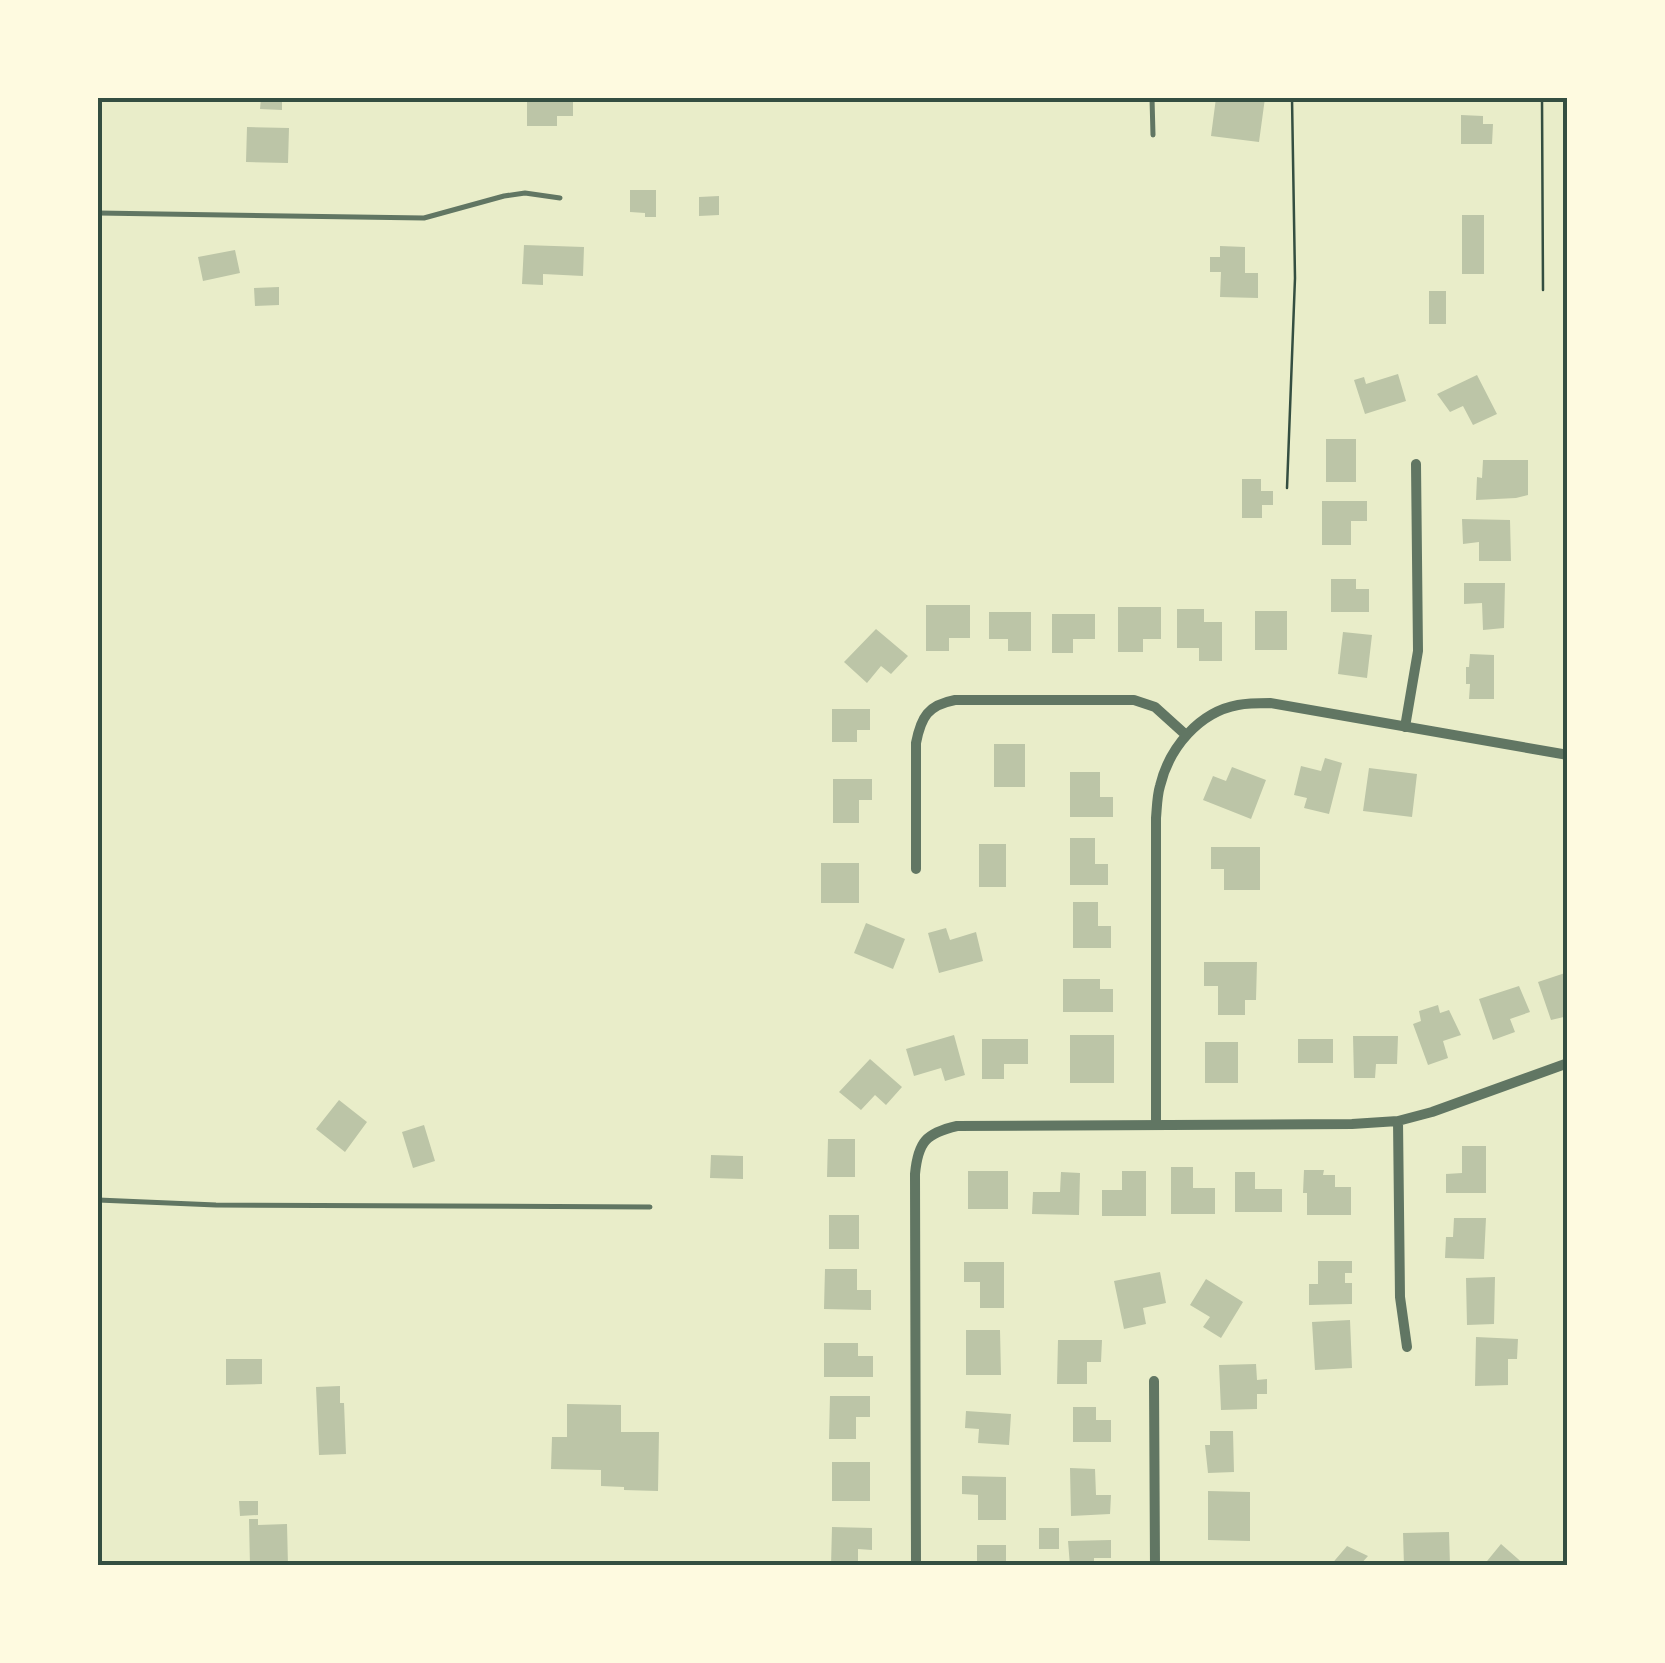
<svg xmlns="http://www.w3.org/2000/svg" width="1665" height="1663" viewBox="0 0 1665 1663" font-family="Cabin,sans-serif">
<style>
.building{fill:#bcc5a7}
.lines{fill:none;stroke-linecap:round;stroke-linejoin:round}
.path{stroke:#344e41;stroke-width:2.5}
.service{stroke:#617663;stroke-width:5}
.minor{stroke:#617663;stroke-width:10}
.neatline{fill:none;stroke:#344e41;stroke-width:4}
</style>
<rect width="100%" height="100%" fill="#e9edc9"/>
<path class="building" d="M261,98h21v12l-22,-1z
M527,98h46v18h-16v10h-30z
M1216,98h49l-6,44 -48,-6z
M1461,115l22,1v8h10l-1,20h-31z
M247,127l42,1 -1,35 -42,-1z
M630,190h26v27h-11v-4l-15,-1z
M719,196v19l-20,1v-19z
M1462,215h22v59h-22z
M524,245l60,2 -1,29 -40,-2v11l-21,-1z
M1220,246l25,1v26h13v25l-38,-1 1,-25h-11v-15h10z
M235,250l5,23 -37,8 -5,-24z
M279,287v18l-24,1 -1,-18z
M1429,291h17v33h-17z
M1398,374l8,27 -41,13 -11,-34 10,-3 2,7z
M1477,375l20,39 -24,11 -10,-19 -13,6 -13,-18z
M1326,439h30v43h-30z
M1483,460h45v35l-12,3 -40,2 1,-23 5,1z
M1242,479h19v12h12v14h-11v13h-20z
M1322,501h45v20h-16v24h-29z
M1462,519l48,1 1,41h-32v-19l-16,2z
M1331,579h25v10h13v23h-38z
M1464,583h41l-1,45 -21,2 -1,-27 -18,1z
M926,605h44v33h-21v13h-23z
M1118,607h43v32h-18v13h-25z
M1177,609h27v13h18v39h-23v-13h-22z
M1255,611h32v39h-32z
M989,612h42v39h-23v-12h-19z
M1052,614h43v25h-22v14h-21z
M876,629l32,27 -17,18 -10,-8 -14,17 -23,-21z
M1343,632l29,3 -5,43 -29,-4z
M1470,654l24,1v44h-25l1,-15h-4v-17h3z
M832,709h38v21h-13v12h-25z
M994,744h31v43h-31z
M1325,758l17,5 -13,51 -25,-6 3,-10 -13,-3 7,-29 20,5z
M1232,767l34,13 -15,39 -48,-19 10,-24 13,5z
M1369,768l48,6 -5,43 -49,-6z
M1070,772h30v25h13v20h-43z
M833,779h39v21h-13v23h-26z
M1070,838h25v26h13v21h-38z
M979,844h27v43h-27z
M1211,847h49v43h-36v-21h-13z
M821,863h38v40h-38z
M1073,902h25v24h13v22h-38z
M866,923l39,16 -12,30 -39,-16z
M946,928l4,12 26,-8 7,29 -44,12 -11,-40z
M1204,962h53l-1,38h-11v15h-27v-29h-14z
M1568,972v25l-4,1 4,18 -17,4 -13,-38z
M1063,979h37v10h13v23h-50z
M1519,986l11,26 -20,7 5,13 -22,8 -14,-41z
M1438,1005l2,8 9,-3 12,25 -18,6 5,17 -20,7 -15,-41 8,-3 -2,-10z
M954,1035l11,40 -20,6 -4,-13 -27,8 -8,-27z
M1070,1035h44v48h-44z
M1353,1036h45l-1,28h-21l-1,14h-21z
M982,1039h46v25h-24v15h-22z
M1298,1039h35v24h-35z
M1205,1042h33v41h-33z
M870,1059l32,28 -16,18 -11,-10 -14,15 -22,-18z
M339,1100l28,22 -22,30 -29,-23z
M424,1125l11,36 -22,7 -11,-36z
M828,1139h27v38h-28z
M1462,1146h24v47h-40v-19l16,-1z
M711,1155l32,1v23l-33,-1z
M1171,1167h22v21h22v26h-44z
M1304,1170h20l-1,5h12v12h16v28h-44v-22h-4z
M968,1171h40v38h-40z
M1122,1171h24v45h-44v-26h20z
M1061,1172l19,1 -1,42 -47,-1 1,-22h27z
M1235,1172h20v17h27v23h-47z
M829,1215h30v34h-30z
M1454,1218h32l-2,41 -39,-1 1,-21h7z
M1318,1261h34v12h-7v10h7v21l-43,1v-21h9z
M964,1262h40v46h-24v-26h-16z
M825,1269h32v21h14v20l-47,-1z
M1160,1272l6,31 -23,5 3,16 -22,5 -10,-48z
M1495,1277l-1,47 -27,1 -1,-47z
M1206,1279l37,23 -22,36 -18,-11 7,-10 -20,-12z
M1350,1320l2,48 -37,2 -3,-48z
M966,1330h34l1,45h-35z
M1476,1337l42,2 -1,20h-9v26l-33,1z
M1058,1340h44l-1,22h-14v22h-30z
M824,1343h34v13h15v21h-49z
M226,1359h36v25l-36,1z
M1256,1364l1,16 10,-1v15h-10v15l-36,1 -2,-45z
M340,1386v17h4l2,51 -27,1 -3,-68z
M830,1396h40v21h-14v22h-27z
M567,1404l54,1v27h38l-1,59 -34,-1v-3l-23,-1v-16l-50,-1 1,-32h15z
M1073,1407h23v13h15v22h-38z
M966,1411l45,3 -2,31 -31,-2 1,-14 -14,-1z
M1210,1431h23l1,41 -26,1 -3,-28h5z
M832,1462h38v39h-38z
M1070,1468l25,1 1,26h15l-1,19 -39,2z
M962,1476l44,1v43h-28v-25l-16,-1z
M1208,1491l42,1v49l-42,-1z
M239,1501h19v14l-18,1z
M249,1519h9v6l29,-1 1,42h-38z
M832,1527l40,1v22l-14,-1v17h-27z
M1039,1528h20v21h-20z
M1449,1532l1,33 -46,1 -1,-33z
M1111,1540v18h-17v8h-24l-2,-25z
M1501,1544l25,22h-43z
M977,1545h29v21h-39v-5h10z
M1347,1546l21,10 -9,10h-29z"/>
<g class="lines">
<path class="path" d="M1542,98l1,192
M1287,488l8,-210 -3,-180"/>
<path class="service" d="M1152,98l1,37
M98,213l326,5 80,-22 21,-3 35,5
M98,1200l118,5 434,2"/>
<path class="minor" d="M1405,727l13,-76 -2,-187
M916,869v-126c5,-26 12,-38 39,-43h179l21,7 31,28
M1398,1121l2,176 7,50
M1156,1125v-307c1,-11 1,-22 4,-32 9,-38 39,-74 78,-81 10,-2 21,-2 32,-2l298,52
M1154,1381l1,185
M916,1566l-1,-392c3,-32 11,-41 42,-48l395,-2 46,-3 34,-9 136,-49"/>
</g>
<rect width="1665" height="1663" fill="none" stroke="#fefae0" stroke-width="200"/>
<rect x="100" y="100" width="1465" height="1463" class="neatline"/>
</svg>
